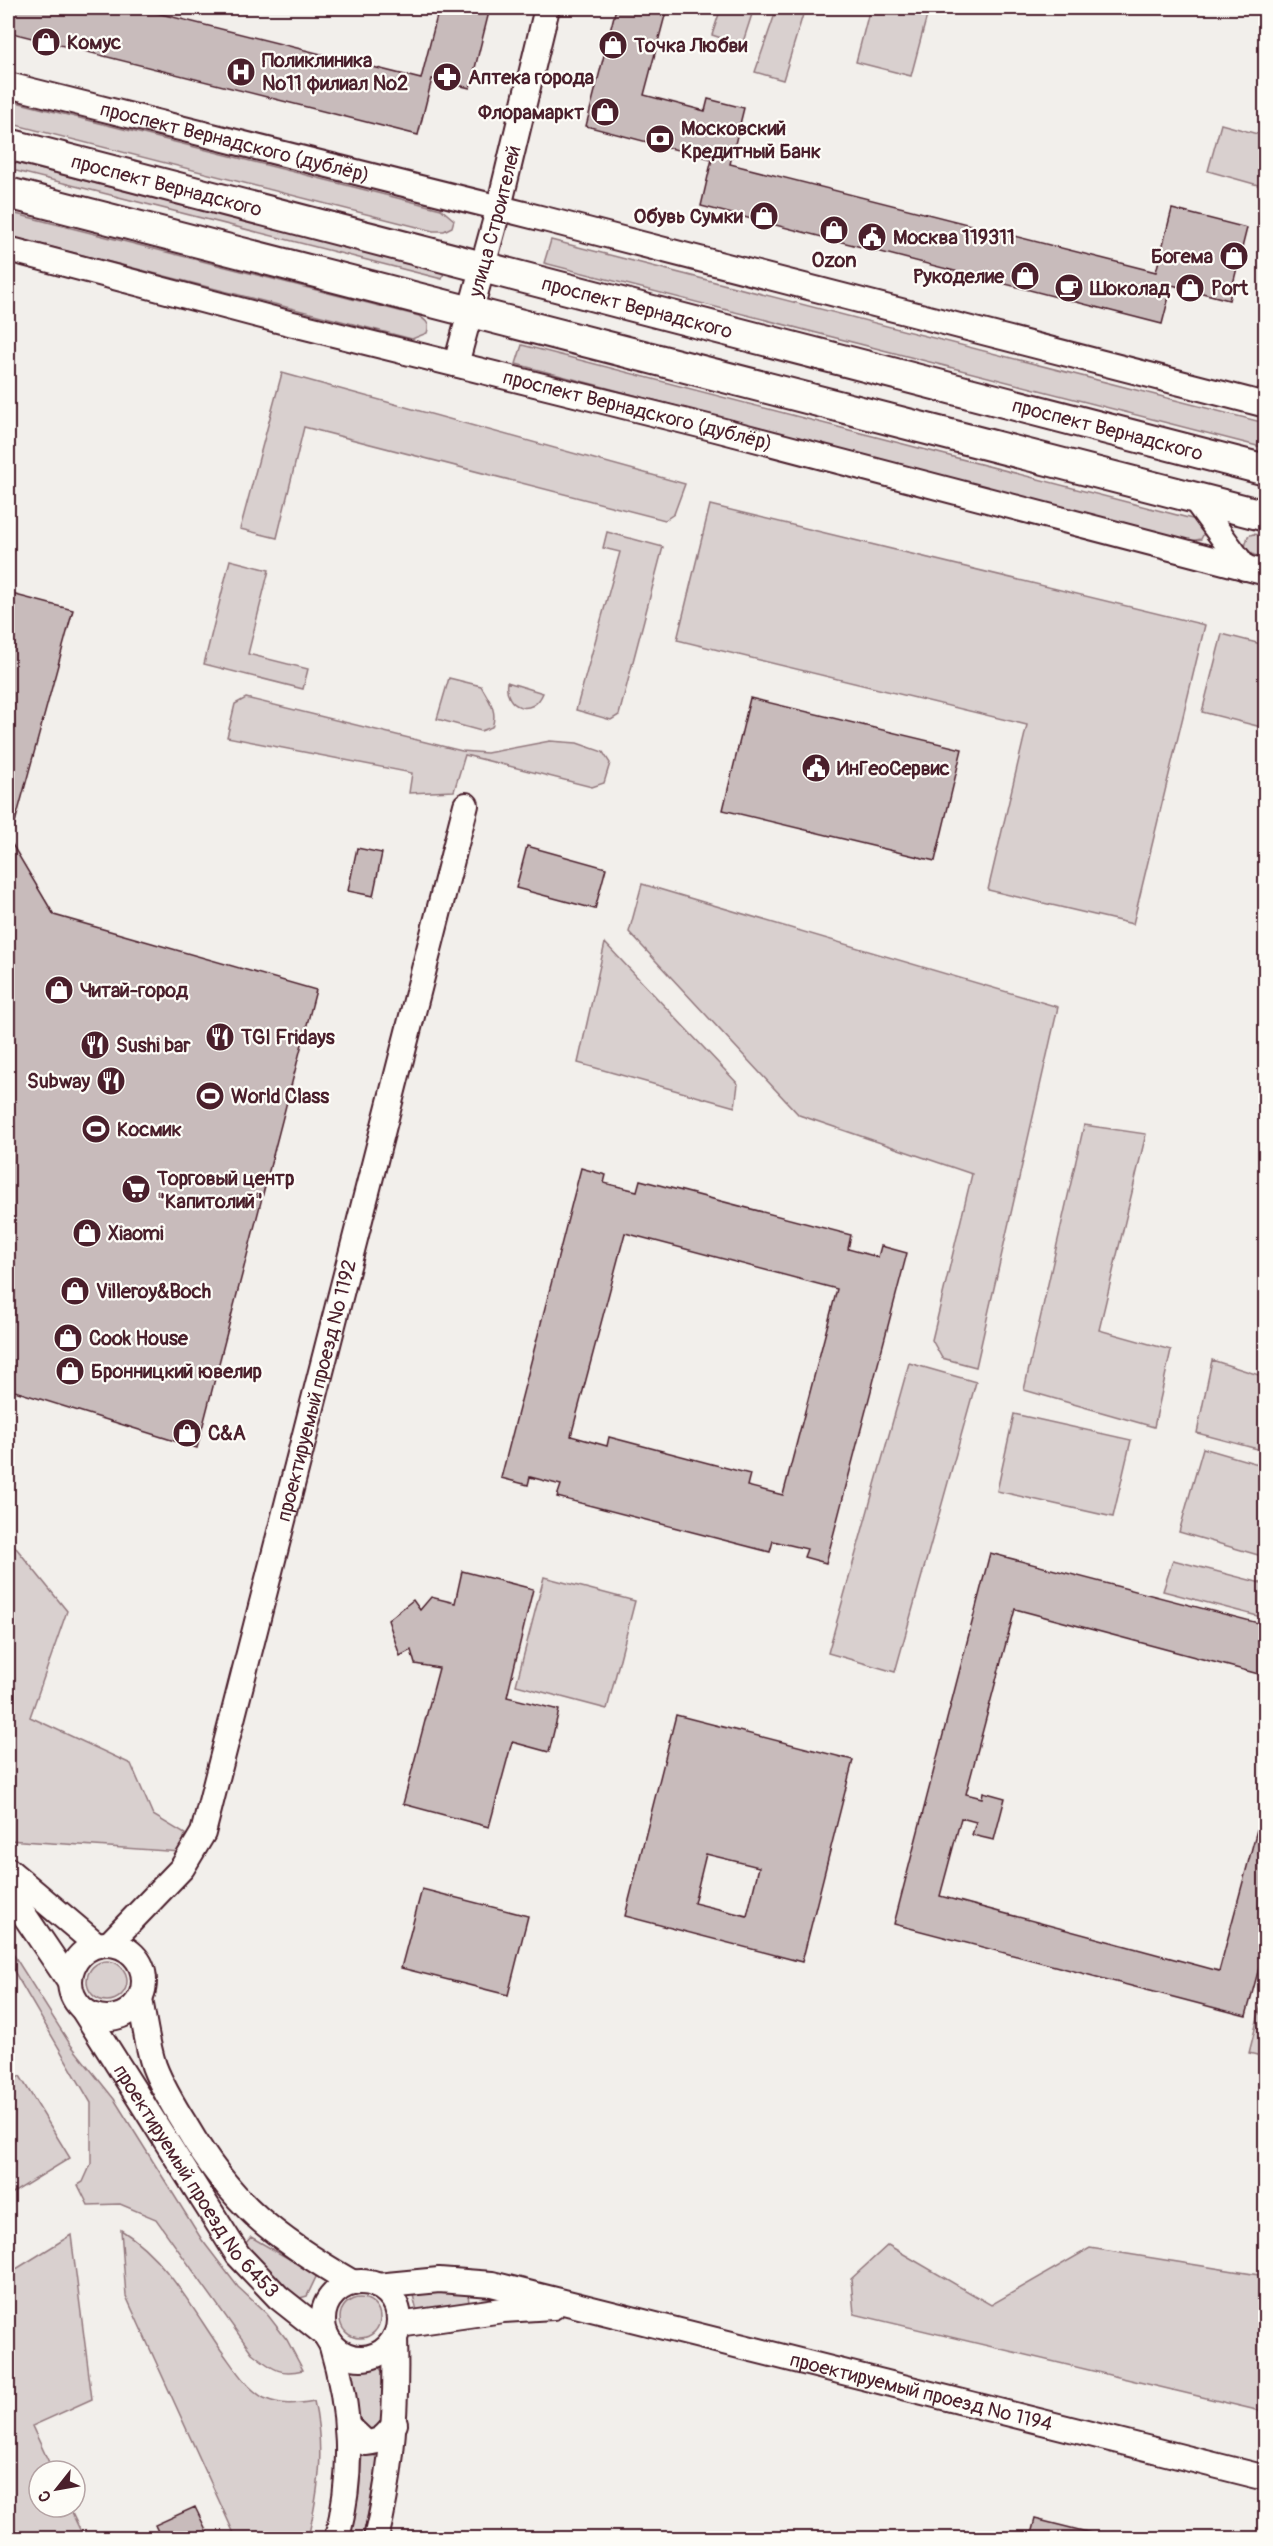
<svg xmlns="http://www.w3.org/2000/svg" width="1273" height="2546" viewBox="0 0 1273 2546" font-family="Pangolin,sans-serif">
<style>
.green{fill:#d9d0cf;stroke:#92787d;stroke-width:1.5}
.building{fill:#c8bbbb;stroke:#4a1f2b;stroke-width:1.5;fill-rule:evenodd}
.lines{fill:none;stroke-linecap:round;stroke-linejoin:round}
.minor-casing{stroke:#4a1f2b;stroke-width:28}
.major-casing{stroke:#4a1f2b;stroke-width:34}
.minor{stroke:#fdfcf7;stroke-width:24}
.major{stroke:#fdfcf7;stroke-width:30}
.labels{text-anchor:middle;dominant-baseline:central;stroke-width:4.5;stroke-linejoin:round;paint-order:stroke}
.poi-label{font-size:20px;font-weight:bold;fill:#4a1f2b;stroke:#fdfcf7;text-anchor:start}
.street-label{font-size:20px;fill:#4a1f2b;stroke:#fdfcf7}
</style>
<rect width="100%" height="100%" fill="#f2efeb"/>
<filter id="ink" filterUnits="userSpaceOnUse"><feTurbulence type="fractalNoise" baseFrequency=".0167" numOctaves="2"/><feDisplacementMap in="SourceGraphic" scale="12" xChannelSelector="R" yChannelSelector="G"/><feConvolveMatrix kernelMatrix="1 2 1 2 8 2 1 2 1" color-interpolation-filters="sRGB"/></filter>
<g filter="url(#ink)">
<path class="green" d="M721,8h33l-12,37 -30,-10z
M777,8h28l-22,72 -28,-8z
M870,8h59l-18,68 -55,-14z
M8,100l433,109 13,11 -2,7 -8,4h-11l-425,-108z
M1221,124l44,12v51l-57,-16z
M8,161l436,111 -2,7 -434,-110z
M8,212l411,104c8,5 11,8 8,17l-15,6 -404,-103z
M551,240l714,183v25l-721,-185z
M522,345l674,175 8,13 -3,6 -10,2 -675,-177z
M282,373l403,111 -11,30 -9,6 -361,-93 -27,111 -37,-9z
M710,505l495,120 -72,299 -145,-34 39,-165 -350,-85z
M607,532l56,15 -44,168 -8,5 -35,-10 44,-158 -17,-4z
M1253,534l12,2v22l-11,-3 -9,-8 3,-11z
M230,560l39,10 -21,84 60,15 -5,20 -99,-25z
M1222,634l43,11v83l-63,-16z
M449,678l32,8c8,14 17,25 11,41l-11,4 -44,-12z
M507,682l36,11c-10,25 -40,15 -36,-11z
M246,698l216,53 25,2 63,-12 27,2 26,9 7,11 -6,20 -12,4 -127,-32 -11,36 -45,2 3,-20 -185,-36 8,-33z
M642,884l416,123 -82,360 -34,-9 -10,-18 40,-166 -173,-59 -170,-183z
M605,943l133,141 -3,23 -157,-44z
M1084,1125l62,9 -47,196 72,20 -17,77 -130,-37z
M1212,1360l53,17v74l-68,-18z
M909,1363l67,19 -81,290 -67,-19z
M1014,1414l117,26 -18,77 -116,-26z
M1203,1448l62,18v91l-86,-25z
M8,1538l59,73 -37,106 101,47 22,51 32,19 -4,18 -173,-12z
M1173,1560l92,24v34l-102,-27z
M544,1577l91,24 -28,108 -91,-24z
M8,1946l62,98 44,55 88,141 36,47 29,27 20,26 16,30c-25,6 -31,-2 -51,-17l-96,-134 -36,-15 -32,1 -10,-20 5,-3 8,-18v-61l-83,-142z
M87 1981a20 20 0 1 1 40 0a20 20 0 1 1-40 0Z
M1265,1989l1,68h-1l-16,-4z
M20,2076l50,82 -62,38v-112z
M121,2230c44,27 71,78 100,120 12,16 25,38 43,48 17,8 33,6 50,3 11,50 5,88 -6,137h-72l-110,-242z
M71,2235l21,164 -60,27 21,45h-14v36h30l15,31h-76v-264z
M251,2237l66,38 -10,21 -7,2 -5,-3 -39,-36 -11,-15z
M888,2245l103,60 99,-57 175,28v136l-411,-98 -3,-35z
M415,2291l53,2 1,11 -52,7 -4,-16z
M340 2318a20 20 0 1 1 40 0a20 20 0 1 1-40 0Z
M378,2366l8,10v47l-14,11 -12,-7 -12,-55 4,-3z
M373,2452l5,10 -15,76h-15l11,-44 3,-41z"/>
<path class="building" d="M8,8h129l284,71 18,-71h51l-20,80 -38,-9 -14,56 -410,-103z
M616,8h51l-23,87 61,16 3,-12 36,9 -14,56 426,108 16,-63 75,19 -18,72 -57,-15 -10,39 -461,-118 11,-47 -126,-33z
M8,593l65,17 -63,231 44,74 262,75 -119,458 -189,-59z
M750,698l212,51 -27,112 -212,-51z
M527,846l79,22 -11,41 -79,-21z
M357,848l25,5 -9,43 -25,-5z
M581,1168l25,7 -2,8 33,8 3,-11 211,55 -3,14 30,8 3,-11 26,7 -81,310 -22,-6 3,-8 -34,-8 -3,11 -213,-55 4,-12 -31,-8 -2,8 -27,-7zM625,1233l212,56 -54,206 -36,-9 3,-12 -141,-37 -2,9 -36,-10z
M990,1553l276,72v51l-251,-67 -49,185 16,4 1,-6 22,6 -11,42 -22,-5 4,-13 -15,-4 -21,78 279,75 47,-175v146l-20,74 -352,-92z
M462,1571l71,18 -26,108 52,13 -10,42 -37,-10 -23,85 -86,-23 36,-136 -24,-4 -4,-14 -11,6 -12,-36 25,-20 7,10 11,-13 24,6z
M676,1715l177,45 -51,202 -177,-46zM706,1854l53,13 -12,49 -53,-13z
M422,1889l106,27 -20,79 -107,-27z
M195,2507l15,31h-49l-6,-13z
M1035,2519l76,19h-81z"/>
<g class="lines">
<g class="minor-casing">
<g id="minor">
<path id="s1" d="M8,85l540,135 718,185"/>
<path id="s2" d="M8,249l273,72 435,108 550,144"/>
<path id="s3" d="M456,364l43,-157 48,-199"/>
<path d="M1193,497l52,71"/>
<path d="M8,1870l89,75"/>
<path d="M8,1891l61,90"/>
<circle cx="107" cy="1981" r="37"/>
<path id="s4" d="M109,1944l73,-76 21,-35 263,-1028"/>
<path d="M140,1999c4,21 7,46 14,67 8,21 20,41 32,60 46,79 89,112 167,157"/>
<path id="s5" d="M84,2011l154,244 40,42 48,38"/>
<circle cx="361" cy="2320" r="38"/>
<path id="s6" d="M377,2286l62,-6 53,4 774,194"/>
<path d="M399,2325l104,-15 50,-3"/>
<path d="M331,2343c20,67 23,128 6,195"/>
<path d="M348,2426l18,17c15,-1 20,-7 29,-19"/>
<path d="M376,2538c17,-67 21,-132 19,-201"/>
</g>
</g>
<g class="major-casing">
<g id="major">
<path id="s7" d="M8,144l1258,326"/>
<path d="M8,193l1258,323"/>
</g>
</g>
<use href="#minor" class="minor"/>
<use href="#major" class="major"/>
</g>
</g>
<defs>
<g id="shop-disc" transform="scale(1.5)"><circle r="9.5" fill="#4a1f2b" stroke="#fdfcf7"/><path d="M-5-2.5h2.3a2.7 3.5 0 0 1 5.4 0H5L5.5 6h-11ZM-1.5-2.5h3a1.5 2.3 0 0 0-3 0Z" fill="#fff"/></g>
<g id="hospital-disc" transform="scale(1.5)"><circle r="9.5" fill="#4a1f2b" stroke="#fdfcf7"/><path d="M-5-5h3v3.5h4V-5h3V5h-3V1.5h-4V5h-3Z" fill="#fff"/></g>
<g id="pharmacy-disc" transform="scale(1.5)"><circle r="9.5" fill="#4a1f2b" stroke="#fdfcf7"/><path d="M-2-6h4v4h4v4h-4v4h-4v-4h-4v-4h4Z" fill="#fff"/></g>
<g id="bank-disc" transform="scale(1.5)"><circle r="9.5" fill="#4a1f2b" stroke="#fdfcf7"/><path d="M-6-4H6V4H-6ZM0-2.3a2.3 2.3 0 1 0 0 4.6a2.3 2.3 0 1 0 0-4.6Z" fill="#fff"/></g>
<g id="civic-disc" transform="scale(1.5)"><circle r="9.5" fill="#4a1f2b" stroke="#fdfcf7"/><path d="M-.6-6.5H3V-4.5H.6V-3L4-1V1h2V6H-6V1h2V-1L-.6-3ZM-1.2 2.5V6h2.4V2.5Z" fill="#fff"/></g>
<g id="cafe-disc" transform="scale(1.5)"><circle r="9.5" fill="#4a1f2b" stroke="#fdfcf7"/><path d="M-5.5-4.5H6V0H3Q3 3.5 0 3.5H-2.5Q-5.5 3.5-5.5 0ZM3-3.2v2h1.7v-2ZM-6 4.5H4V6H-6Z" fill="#fff"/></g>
<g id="restaurant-disc" transform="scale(1.5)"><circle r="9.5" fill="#4a1f2b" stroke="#fdfcf7"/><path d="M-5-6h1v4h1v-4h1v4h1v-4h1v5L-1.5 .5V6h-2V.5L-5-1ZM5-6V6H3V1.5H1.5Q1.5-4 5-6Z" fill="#fff"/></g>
<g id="stadium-disc" transform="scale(1.5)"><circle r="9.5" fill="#4a1f2b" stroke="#fdfcf7"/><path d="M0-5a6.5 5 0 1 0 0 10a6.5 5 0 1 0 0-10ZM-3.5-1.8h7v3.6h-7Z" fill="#fff"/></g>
<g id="supermarket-disc" transform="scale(1.5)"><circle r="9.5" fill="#4a1f2b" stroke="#fdfcf7"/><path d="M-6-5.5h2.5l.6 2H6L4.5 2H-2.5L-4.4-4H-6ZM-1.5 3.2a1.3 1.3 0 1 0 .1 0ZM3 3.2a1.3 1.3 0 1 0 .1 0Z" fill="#fff"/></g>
</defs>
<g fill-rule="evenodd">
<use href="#shop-disc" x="46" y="42"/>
<use href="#shop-disc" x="613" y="45"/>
<use href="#hospital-disc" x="241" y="72"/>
<use href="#pharmacy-disc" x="447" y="77"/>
<use href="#shop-disc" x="605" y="112"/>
<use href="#bank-disc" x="660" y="139"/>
<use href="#shop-disc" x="764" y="216"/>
<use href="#shop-disc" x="834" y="230"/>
<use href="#civic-disc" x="872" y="237"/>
<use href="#shop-disc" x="1234" y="256"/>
<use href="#shop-disc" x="1025" y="276"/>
<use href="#cafe-disc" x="1069" y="288"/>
<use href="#shop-disc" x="1190" y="288"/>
<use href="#civic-disc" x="816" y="768"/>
<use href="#shop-disc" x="59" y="990"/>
<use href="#restaurant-disc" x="220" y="1037"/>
<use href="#restaurant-disc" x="95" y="1045"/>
<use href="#restaurant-disc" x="111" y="1081"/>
<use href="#stadium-disc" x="210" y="1096"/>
<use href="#stadium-disc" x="96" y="1129"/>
<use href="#supermarket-disc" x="136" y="1189"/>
<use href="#shop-disc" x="87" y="1233"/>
<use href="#shop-disc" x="75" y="1291"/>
<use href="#shop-disc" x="68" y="1338"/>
<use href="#shop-disc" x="70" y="1371"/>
<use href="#shop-disc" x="187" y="1433"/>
</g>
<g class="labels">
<g class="poi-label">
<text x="67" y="42">Комус</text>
<text x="634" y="45">Точка Любви</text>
<text x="262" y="60">Поликлиника<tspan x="262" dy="23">№11 филиал №2</tspan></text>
<text x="468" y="77">Аптека города</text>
<text x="584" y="112" text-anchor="end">Флорамаркт</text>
<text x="681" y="128">Московский<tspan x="681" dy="23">Кредитный Банк</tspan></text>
<text x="743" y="216" text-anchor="end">Обувь Сумки</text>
<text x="893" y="237">Москва 119311</text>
<text x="1213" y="256" text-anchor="end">Богема</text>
<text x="834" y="260" text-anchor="middle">Ozon</text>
<text x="1004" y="276" text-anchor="end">Рукоделие</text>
<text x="1090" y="288">Шоколад</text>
<text x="1211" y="288">Port</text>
<text x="837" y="768">ИнГеоСервис</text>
<text x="80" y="990">Читай-город</text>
<text x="241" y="1037">TGI Fridays</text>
<text x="116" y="1045">Sushi bar</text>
<text x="90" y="1081" text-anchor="end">Subway</text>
<text x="231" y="1096">World Class</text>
<text x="117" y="1129">Космик</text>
<text x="157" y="1178">Торговый центр<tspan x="157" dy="23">"Капитолий"</tspan></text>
<text x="108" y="1233">Xiaomi</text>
<text x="96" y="1291">Villeroy&amp;Boch</text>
<text x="89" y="1338">Cook House</text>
<text x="91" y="1371">Бронницкий ювелир</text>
<text x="208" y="1433">C&amp;A</text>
</g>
<g class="street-label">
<text stroke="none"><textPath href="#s1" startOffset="234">проспект Вернадского (дублёр)</textPath></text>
<text stroke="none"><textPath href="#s7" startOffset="164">проспект Вернадского</textPath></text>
<text stroke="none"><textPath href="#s3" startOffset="148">улица Строителей</textPath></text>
<text stroke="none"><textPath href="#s7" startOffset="650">проспект Вернадского</textPath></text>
<text stroke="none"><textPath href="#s2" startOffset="650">проспект Вернадского (дублёр)</textPath></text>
<text stroke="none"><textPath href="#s7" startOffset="1136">проспект Вернадского</textPath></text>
<text stroke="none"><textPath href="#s4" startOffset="603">проектируемый проезд № 1192</textPath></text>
<text stroke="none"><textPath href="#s5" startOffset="204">проектируемый проезд № 6453</textPath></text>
<text stroke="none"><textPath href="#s6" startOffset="558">проектируемый проезд № 1194</textPath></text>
</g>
</g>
<rect width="1273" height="2546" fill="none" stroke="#fdfcf7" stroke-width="30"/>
<rect x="15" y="15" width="1243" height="2516" fill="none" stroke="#4a1f2b" stroke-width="2" filter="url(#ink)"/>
<g transform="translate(57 2489) rotate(239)"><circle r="28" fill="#fdfcf7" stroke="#b5a4a5" stroke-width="1.5"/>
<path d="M0-4.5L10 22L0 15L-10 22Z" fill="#4a1f2b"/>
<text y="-9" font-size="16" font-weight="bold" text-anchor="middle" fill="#4a1f2b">С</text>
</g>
</svg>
